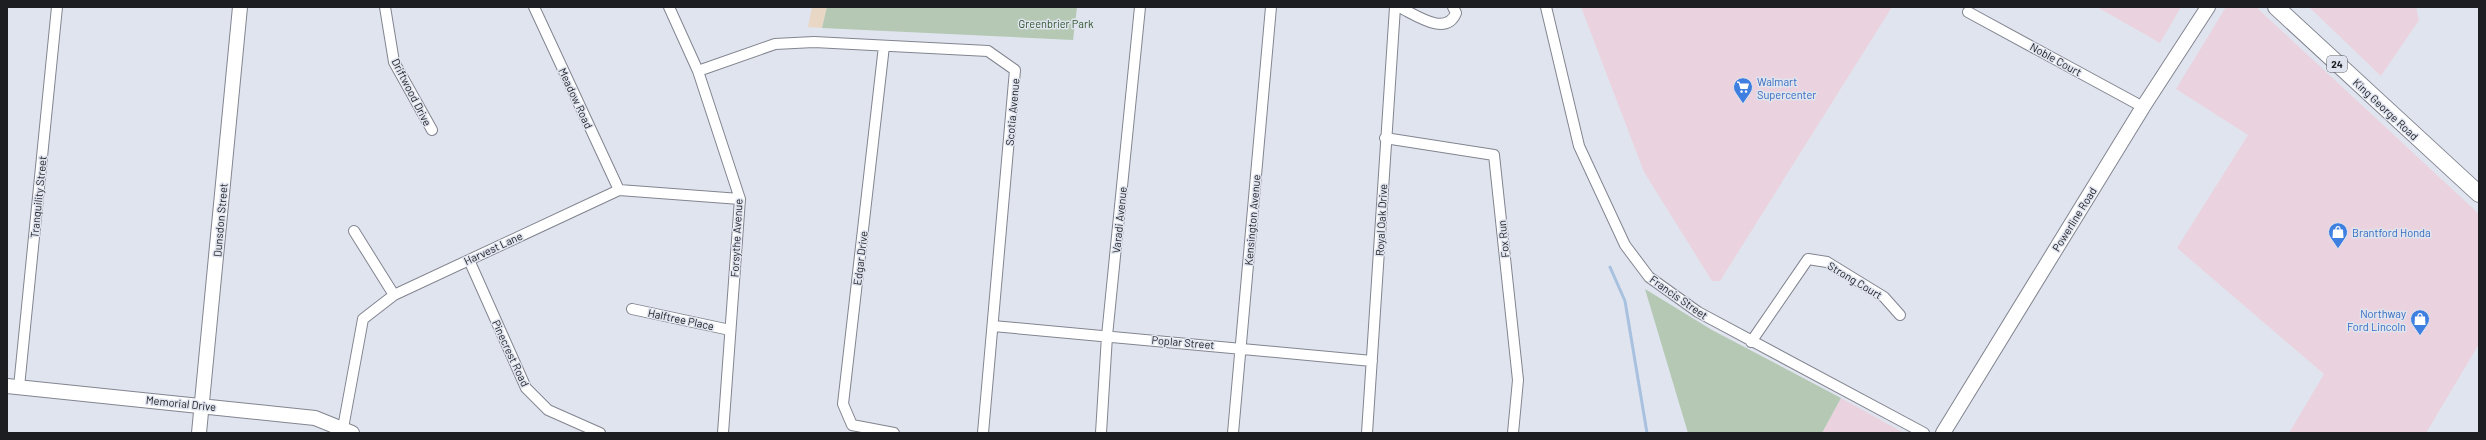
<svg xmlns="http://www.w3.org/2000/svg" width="2486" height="440" viewBox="0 0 2486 440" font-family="Barlow,sans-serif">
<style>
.commercial{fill:#ead3de}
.education{fill:#e9d7c6}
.green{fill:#b4c8b3}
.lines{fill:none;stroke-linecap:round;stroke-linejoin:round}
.stream{stroke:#a7c1de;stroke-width:3}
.minor-casing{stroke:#828590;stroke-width:12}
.secondary-casing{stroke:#828590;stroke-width:16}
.primary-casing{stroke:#828590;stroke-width:18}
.minor{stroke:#fff;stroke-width:10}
.secondary{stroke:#fff;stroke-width:14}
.primary{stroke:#fff;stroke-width:16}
.labels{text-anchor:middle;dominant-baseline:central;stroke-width:3;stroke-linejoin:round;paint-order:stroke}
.shield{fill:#e0e4ef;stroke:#575960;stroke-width:1}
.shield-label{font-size:10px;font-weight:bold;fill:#1c1e22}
.park-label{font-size:11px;fill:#2d552c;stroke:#e0e4ef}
.street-label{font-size:11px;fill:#1c1e22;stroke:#e0e4ef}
.shop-label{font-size:11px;fill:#366cbe;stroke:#e0e4ef;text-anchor:start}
</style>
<rect width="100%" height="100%" fill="#e0e4ef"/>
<path class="commercial" d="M1581,7h311l-172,274h-8l-68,-109z
M2097,7h84l-21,36z
M2226,7h30l223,207v130l-53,89h-137l35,-59 -147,-126 71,-113 -72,-46z
M2309,7h107l3,13 -38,56z
M1841,398l63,35h-82z"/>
<path class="education" d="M812,7h15l-5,21 -14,-1z"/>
<path class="green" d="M827,7h250l-4,33 -251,-12z
M1645,289l67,41 129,68 -19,35h-134z"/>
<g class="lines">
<path class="stream" d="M1610,267l15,34 22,132"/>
<g class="minor-casing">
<path id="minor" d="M385,7l9,55 38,68
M534,7l85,183
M669,7l29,64 42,128 -17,234
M1399,7c17,8 47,30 57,6l-3,-6
M1546,7l33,139 46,99 24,32 49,35 226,121
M1968,12l175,95
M884,46l-41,358 9,21 42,8
M698,71l77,-27 39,-2 174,9 27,19 -32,363
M1385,138l109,17 24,225 -5,53
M354,231l40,64
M469,260l57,128 22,22 52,23
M632,309l98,21
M993,326l379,35
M1751,342l57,-83 19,3 57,35 16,18
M19,387l38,-380
M343,428l20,-109 31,-24 225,-105 121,9
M1101,433l6,-97 33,-329
M1233,433l38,-426
M1367,433l28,-426"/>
</g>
<g class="secondary-casing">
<path id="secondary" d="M7,386l308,32 37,15
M199,433l41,-426
M1943,433l200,-326 65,-100"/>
</g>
<g class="primary-casing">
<path id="primary" d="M2276,7l203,187"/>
</g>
<use href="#minor" class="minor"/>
<use href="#secondary" class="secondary"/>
<use href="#primary" class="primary"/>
</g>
<defs>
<g id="supermarket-pin" transform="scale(1)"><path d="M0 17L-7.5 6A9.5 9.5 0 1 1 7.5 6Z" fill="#3f7fe0" stroke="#e0e4ef"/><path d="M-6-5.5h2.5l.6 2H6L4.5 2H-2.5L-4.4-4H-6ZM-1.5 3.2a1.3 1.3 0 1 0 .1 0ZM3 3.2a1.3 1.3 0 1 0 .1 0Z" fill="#fff"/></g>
<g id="shop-pin" transform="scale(1)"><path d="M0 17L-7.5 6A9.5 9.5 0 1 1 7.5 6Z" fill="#3f7fe0" stroke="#e0e4ef"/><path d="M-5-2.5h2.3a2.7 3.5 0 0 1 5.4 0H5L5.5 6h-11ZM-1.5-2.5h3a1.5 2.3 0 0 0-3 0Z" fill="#fff"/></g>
</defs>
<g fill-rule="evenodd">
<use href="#supermarket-pin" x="1743" y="87"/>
<use href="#shop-pin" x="2338" y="232"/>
<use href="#shop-pin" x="2420" y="319"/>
</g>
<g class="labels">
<rect class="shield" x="2327" y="56" width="20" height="16" rx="3"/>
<g class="shield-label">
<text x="2337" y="64">24</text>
</g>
<g class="park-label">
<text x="1056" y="23">Greenbrier Park</text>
</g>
<g class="street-label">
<text transform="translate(2056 59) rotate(29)">Noble Court</text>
<text transform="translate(412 92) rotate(63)">Driftwood Drive</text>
<text transform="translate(576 98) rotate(65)">Meadow Road</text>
<text transform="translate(2386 109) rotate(43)">King George Road</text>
<text transform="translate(1012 112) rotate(-85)">Scotia Avenue</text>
<text transform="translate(38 197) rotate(-84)">Tranquility Street</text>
<text transform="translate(2074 219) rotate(-58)">Powerline Road</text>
<text transform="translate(220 220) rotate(-85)">Dunsdon Street</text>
<text transform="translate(1119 220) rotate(-84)">Varadi Avenue</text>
<text transform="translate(1252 220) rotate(-85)">Kensington Avenue</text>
<text transform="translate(1381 220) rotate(-87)">Royal Oak Drive</text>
<text transform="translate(736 238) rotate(-87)">Forsythe Avenue</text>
<text transform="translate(1503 239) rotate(-96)">Fox Run</text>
<text transform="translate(493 248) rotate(-25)">Harvest Lane</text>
<text transform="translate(860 258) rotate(-83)">Edgar Drive</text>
<text transform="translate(1855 280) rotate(31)">Strong Court</text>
<text transform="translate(1679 297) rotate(35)">Francis Street</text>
<text transform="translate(681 319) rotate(12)">Halftree Place</text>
<text transform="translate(1183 342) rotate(5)">Poplar Street</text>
<text transform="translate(511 353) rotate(65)">Pinecrest Road</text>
<text transform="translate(181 403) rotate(6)">Memorial Drive</text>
</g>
<g class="shop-label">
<text x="1757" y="81">Walmart<tspan x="1757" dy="13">Supercenter</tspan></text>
<text x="2352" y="232">Brantford Honda</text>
<text x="2406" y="313" text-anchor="end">Northway<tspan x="2406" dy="13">Ford Lincoln</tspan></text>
</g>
</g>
<rect width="2486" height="440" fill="none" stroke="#1c1e22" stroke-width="16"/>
</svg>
